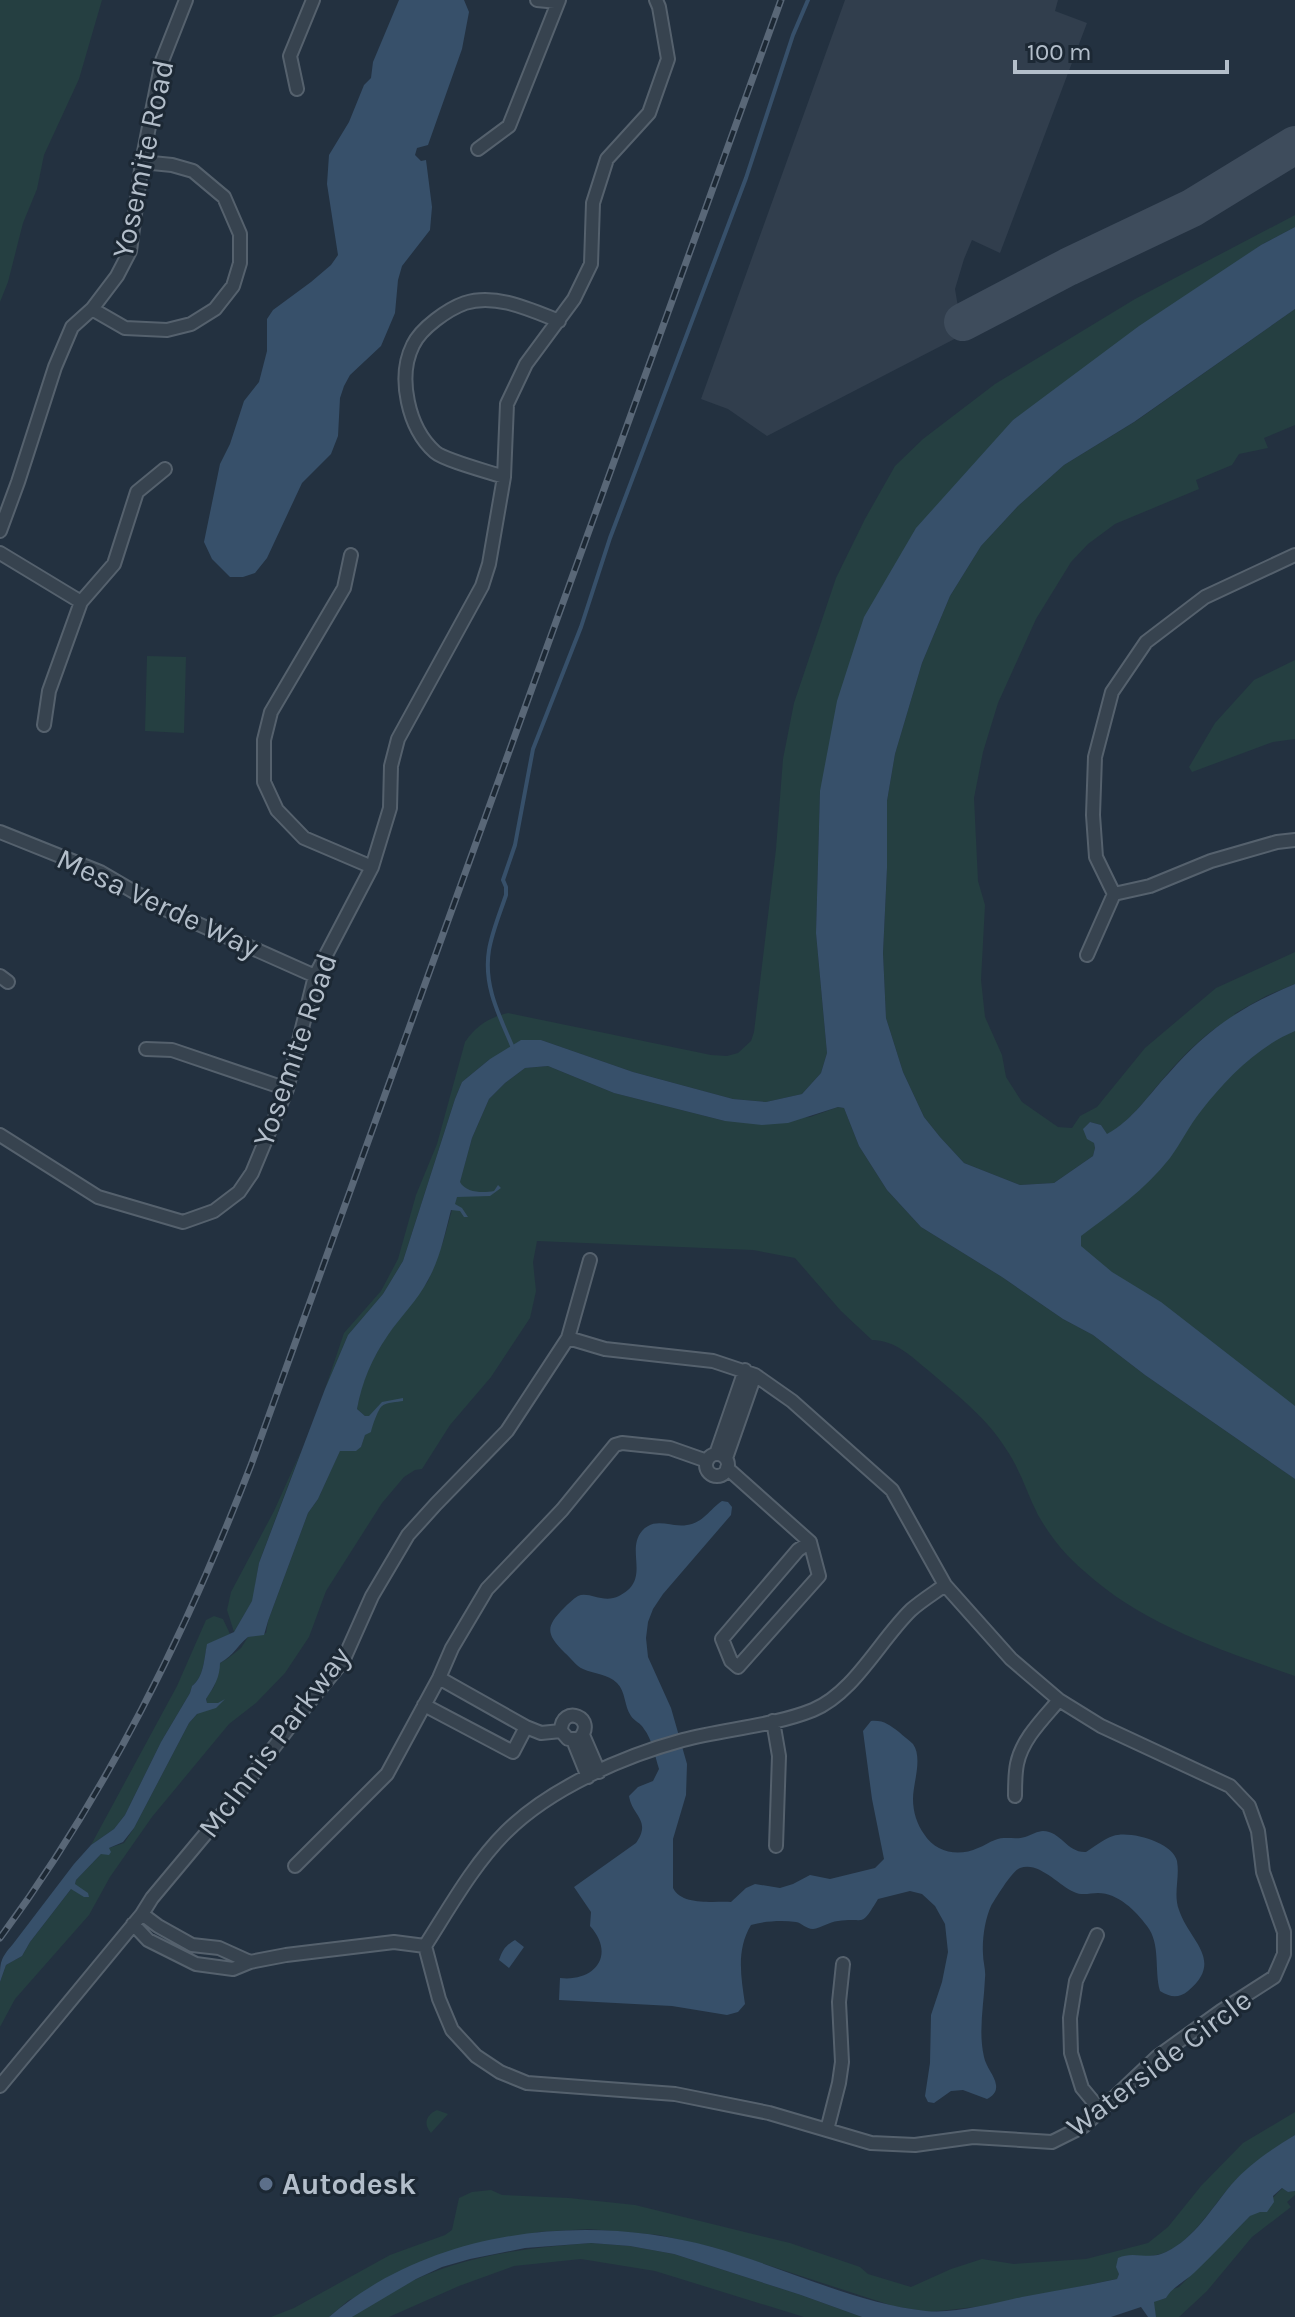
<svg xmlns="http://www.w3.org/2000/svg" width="1295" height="2317" viewBox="0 0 1295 2317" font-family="Karla,sans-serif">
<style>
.airport{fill:#313e4d}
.green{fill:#253f41}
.water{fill:#37506a}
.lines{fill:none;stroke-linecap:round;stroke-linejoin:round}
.stream{stroke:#37506a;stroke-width:4}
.taxiway{stroke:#3e4c5c;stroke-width:38}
.street-casing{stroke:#55616d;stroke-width:16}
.street{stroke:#37434f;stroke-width:12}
.rail-casing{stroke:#596777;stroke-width:7}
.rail{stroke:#1c2834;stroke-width:4;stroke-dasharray:12;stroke-linecap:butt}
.service-dot{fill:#5c6f8a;stroke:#1c2834;stroke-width:3}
.labels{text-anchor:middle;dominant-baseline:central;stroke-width:6;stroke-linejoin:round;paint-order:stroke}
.street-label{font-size:30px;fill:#b3beca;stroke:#1c2834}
.poi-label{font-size:30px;font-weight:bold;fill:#b3beca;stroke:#1c2834;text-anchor:start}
</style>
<rect width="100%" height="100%" fill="#233140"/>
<path class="airport" d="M845,0h213l-3,11 32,12 -87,230 -28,-13 -8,19 -9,30 3,18 10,25 -201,104 -39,-27 -27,-10z"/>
<path class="green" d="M0,0h102l-23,79 -35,76 -7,34 -14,34 -15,59 -8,20z
M1295,215v12l-34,18 -248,175 -193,371 -4,142 11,120 -6,20 -19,21 -36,8 -33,-3 -100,-27 -92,-32 -51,19 -28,23 -7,17 -52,162 -20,33 -35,41 -23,54 19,-56 37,-42 17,-32 18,-64 21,-51 28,-102c12,-17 23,-24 43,-29l203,42 16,1 11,-3 13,-12 3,-9 22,-183 7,-90 11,-56 42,-125 29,-59 30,-53 28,-27 72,-55 140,-85z
M1295,309v116l-31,13 4,10 -29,6 -7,11 -36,15 3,9 -84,35 -27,20 -17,18 -35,57 -38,84 -15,49 -9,46 4,83 7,24 -4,75 4,37 17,38 4,22 16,25 36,25 14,1 8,-12 17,-9 48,-59 71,-60 79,-36v32l-29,12 -32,18 61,-16v446l-253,-223 178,-196c-18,12 -36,30 -51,47 -20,22 -36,48 -62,63l-6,-10 -11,-3 -6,7 10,14 1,5 -2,8 -39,27 -34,2 -56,-22 -24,-26 -16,-20 -21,-45 -17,-54 -3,-65 4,-85v-67l8,-47 27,-91 28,-67 31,-50 37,-40 46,-41 72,-44z
M147,656l39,1 -2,76 -39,-2z
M1295,660v79l-22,3 -81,30 -3,-5 26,-44 39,-43z
M548,1066l66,27 111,28 85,-4 28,-10 6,1 15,38 28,44 34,37 81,50 61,42 30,16 52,40 150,104v197c-74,-26 -152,-51 -211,-105 -19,-16 -34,-35 -46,-56 -11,-22 -18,-46 -32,-66 -19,-31 -49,-54 -77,-78 -17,-14 -34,-31 -57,-31l-31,-29 -46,-53 -42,-8 -216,-9 -4,21 3,29 -6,27 -39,59 -41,48 -28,44 -7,1 -11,7 -22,26 -56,88 -17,46 -24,36 -29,30 -27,21 -77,93 -42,60 -21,38 -74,84 -15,28v-45l6,-17 16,-9 8,-14 45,-58 1,-4 25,-26 8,-6 15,-5 10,-15 55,-105 18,-20 -1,-5 8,-11 6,-24 7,-4 14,-11 7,-11 18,-4 2,-12 40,-108 10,-14 22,-49 15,1 6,-4 4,-13v-18l-8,-7 4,-21 10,-25 16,-28 41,-54 15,-39 29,-104 17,-39 16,-16 20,-15z
M301,1451l-42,112 -6,37 -19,32 -7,-22 4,-18 43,-81z
M214,1616l9,3 7,15 -23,11c-3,14 -3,32 -15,41l-2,7 -29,49 -36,73 -11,14 -23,16 86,-159 29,-66z
M437,2110l11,4 -17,19c-8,-9 -5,-18 6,-23z
M1295,2112v23c-22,14 -41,27 -59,45 -26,26 -50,79 -93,76l-24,18 -2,5 -133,27 -54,6 -37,-6 -181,-59 -53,-12 -70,-6 -51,3 -189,68 -20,17h-58l23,-9 96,-53 55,-20 7,-5 7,-32 13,-6 19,-2 11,5 67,3 66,7 155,38 70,24 8,7 43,13 40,-18 31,-10 32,5 72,-5 62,-16 20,-16 33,-41 42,-43z
M1283,2188l5,4 7,-1v4l-8,7 4,5 -39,30 -45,54 -28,26h-23l-3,-15 13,-4 4,-8 9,-3 71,-71c14,-6 21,-18 33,-28z
M591,2243l39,3 44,8 127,41 61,22h-58l-149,-46 -74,-12 -67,7 -55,20 -70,31h-37c76,-57 149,-67 239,-74z"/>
<path class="water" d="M399,0h65l5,12 -7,37 -34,96 -11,3 -2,7 6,6 5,-1 6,47 -2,23 -28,36 -4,14 -3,33 -14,33 -31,29 -6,11 -4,12 -2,38 -7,18 -29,29 -35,75 -12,15 -12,4h-13l-18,-18 -8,-17 16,-78 10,-20 14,-43 15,-19 8,-31v-32l6,-9 38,-28 20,-17 7,-10 -11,-71 2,-29 20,-33 15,-37 7,-7 2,-16z
M1295,227v82l-161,113 -70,43 -46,41 -37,40 -31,50 -28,67 -27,91 -8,47v67l-4,85 3,65 17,54 21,45 16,20 24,26 56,22 34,-2 39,-27 2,-8 -1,-5 -7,-4 -4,-10 7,-7 11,3 6,9c26,-14 42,-40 62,-61 38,-44 73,-67 126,-89v47c-38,16 -69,48 -94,80 -12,15 -20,32 -31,47 -25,32 -57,54 -89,78v10l31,26 49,30 134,104v73l-150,-104 -52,-40 -30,-16 -61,-42 -81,-50 -34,-37 -28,-44 -15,-38 -6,-1 -50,16 -26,2 -37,-4 -111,-28 -66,-27 -23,2 -20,15 -16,16 -17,39 -12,44c6,11 23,11 34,9l4,-6 3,3 -11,8 -33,1 -2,7 7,4 6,9h-4l-4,-6 -9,-1c-6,23 -11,49 -23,70 -10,20 -28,37 -40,55 -16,23 -26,47 -31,74l8,7h4l13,-14 21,-4v3c-5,1 -17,1 -21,5 -4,3 -10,21 -11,26l-6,3 -4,12 -5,4h-16l-22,48 -10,14 -40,108 -4,14 -16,2c-11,9 -13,17 -28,26 0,14 -6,24 -14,36l1,4h11l7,-4 -9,9 -19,6 -8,9 -55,105 -11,14 -14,6 2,4 -2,3 -8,-1 -25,26 -1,4 13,9 1,4h-5l-13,-8 -41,53 -8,14 -16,9 -6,17c0,-20 0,-23 13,-38l61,-80 17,-19 23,-16 11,-14 36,-73 29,-49 2,-7c12,-9 12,-27 15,-42l27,-12 18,-31 7,-38 66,-174 23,-54 35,-41 20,-33 52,-162 7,-17 28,-23 31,-19h20l92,32 100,27 33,3 36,-8 19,-21 6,-20 -11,-120 4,-142 17,-90 27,-84 52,-89 97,-108 126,-94 122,-81z
M722,1501l6,1 4,5 -1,8 -68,79 -10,15 -5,13 -2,16 2,19 23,51 16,56 -1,31 -13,44v49c9,18 40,13 58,14l15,-14 9,-4 25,4 13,-4 17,-9 20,4 45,-11 9,-9 -12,-60 -9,-68 8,-10c13,-1 18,4 28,11 4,4 10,8 14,12 10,14 0,39 0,55 0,13 4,25 11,35 12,19 35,23 54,14 6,-2 11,-6 17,-8 9,-4 21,0 30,-3 6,-2 13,-6 18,-6 18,0 24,22 43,21 8,-5 18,-13 27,-16 16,-6 60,6 64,25 3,17 -4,33 2,49 10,31 46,50 9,81 -10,8 -18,6 -28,0 -6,-21 1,-47 -13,-65 -11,-15 -29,-33 -49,-33 -8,0 -16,3 -24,-1 -16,-7 -35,-31 -54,-24 -8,3 -24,30 -29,38 -6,13 -9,33 -8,48 0,8 3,16 2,24 -1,26 -7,53 -1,79 2,10 11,19 12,28 1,7 -3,11 -9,14l-24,-9 -12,1 -17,12 -6,-1 -3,-6 5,-33 1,-48 11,-33 6,-30 -3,-28 -10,-18 -13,-12 -12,-3 -32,8c-18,30 -12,18 -40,22 -9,1 -17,7 -25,8 -7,0 -11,-6 -17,-7 -14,-2 -31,-1 -45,3 -15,25 -10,51 -6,79l-7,8 -11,3 -55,-9 -113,-6 1,-22c35,4 56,-23 30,-52l1,-14 -17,-25 62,-44c16,-23 -4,-27 -7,-47l9,-9 15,-6 6,-12c-4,-13 -7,-30 -15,-40 -3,-6 -10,-8 -13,-13 -7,-10 -5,-24 -14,-33 -9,-9 -23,-9 -34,-14 -7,-3 -12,-11 -18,-16 -19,-19 -20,-26 -1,-45 4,-4 9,-9 14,-12 11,-5 25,8 41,0 33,-16 6,-45 23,-65 13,-15 29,-3 45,-6 16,-2 23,-16 35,-24z
M515,1940l9,7 -15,21 -10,-8c4,-11 6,-14 16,-20z
M1295,2135v56l-7,1 -6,-4 -9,8 1,6 -7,10h-7l-10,4c-19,19 -36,38 -55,56 -9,9 -23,15 -29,26l-12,4 2,15h-8l-7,-10 -30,10h-249l-61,-22 -127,-41 -44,-8 -39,-3 -66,5 -55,11 -28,8 -26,12 -64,38h-23c103,-88 256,-105 383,-70 71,20 142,56 214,64 29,3 68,-8 96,-14 31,-6 63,-11 95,-18l2,-5 -3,-7 2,-9c16,-8 31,3 48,-6 29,-14 45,-43 65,-67 18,-21 41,-36 64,-50z"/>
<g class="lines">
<path class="stream" d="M513,1048c-13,-31 -30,-62 -24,-98 3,-18 11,-37 17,-55v-8l-3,-7 12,-35 18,-96 48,-122 29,-89 136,-360 47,-143 15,-35"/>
<path class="taxiway" d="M963,322l105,-55 124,-59 103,-63"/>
<g class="street-casing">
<path id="street" d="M537,0l21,2
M297,89l-7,-33 23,-56
M478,149l31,-23 50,-126
M92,309l33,19 42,2 24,-6 24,-15 18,-23 7,-23v-29l-16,-37 -31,-26 -21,-6 -30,-3
M504,477c-15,-5 -60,-17 -69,-25 -27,-24 -38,-75 -22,-107 8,-17 35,-36 52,-42 31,-10 66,7 94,18
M0,531l18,-49 37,-115 17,-40 20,-18 25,-33 13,-25 12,-89 20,-101 24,-61
M0,553l81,49
M351,555l-7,33 -73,124 -7,28v42l13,28 27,28 68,29
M44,725l5,-34 32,-89 33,-38 23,-72 28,-23
M0,832l100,40 60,35 155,69
M1114,894l36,-8 61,-25 66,-19 18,-2
M1087,955l27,-61 -18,-37 -3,-42 2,-58 17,-65 34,-50 59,-45 90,-42
M0,976l8,6
M146,1049l26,1 115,39
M0,1135l98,62 85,25 31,-11 25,-19 13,-19 35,-84 28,-113 57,-109 18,-59 1,-42 7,-27 84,-153 7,-22 15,-87 3,-73 19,-40 48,-65 17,-35 2,-61 14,-44 42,-46 19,-54 -9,-52 -3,-7
M716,1454l29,-84
M706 1465a11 11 0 1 1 22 0a11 11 0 1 1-22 0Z
M726,1458l29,-83
M727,1468l83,74 9,34 -81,91 -7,-6 -9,-22 76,-89 12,-8
M439,1678l87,49 15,6 20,-2 7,8h11c20,-21 -18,-36 -18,-8
M424,1705l89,47 13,-25
M773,1721l6,35 -3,90
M583,1735l16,37
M573,1740l15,37
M1015,1796c0,-10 0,-22 2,-32 5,-25 26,-45 42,-64
M295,1866l92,-92 52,-96 13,-30 35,-59 75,-79 53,-65 7,-2 48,5 37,13
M142,1914l16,12 34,19 27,3 31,14
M133,1924l15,16 48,24 37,5 17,-7 36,-7 108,-13 31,4
M1097,1935l-21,46 -6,37 1,35 11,35 19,23
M425,1946l14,53 13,31 24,26 24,16 27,11 148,11 94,19 102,30 44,2 58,-8 79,5 32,-16 73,-69 64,-46 53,-34 10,-23v-22l-21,-60 -5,-41 -9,-25 -19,-20 -129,-60 -42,-26 -48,-41 -66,-74 -53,-95 -100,-89 -37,-26 -42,-14 -108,-12 -37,-11
M425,1946c25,-39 48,-81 81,-114 44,-44 118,-76 177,-92 42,-11 90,-14 130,-30 41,-17 67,-70 98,-100 10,-9 23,-17 34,-25
M0,2086l142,-172 10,-16 76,-91 69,-90 46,-56 29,-65 36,-61 28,-31 71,-73 61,-93 22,-78
M827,2130l12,-47 3,-21 -3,-60 4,-38"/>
</g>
<use href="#street" class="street"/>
<g class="rail-casing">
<path id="rail" d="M0,1938c107,-145 186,-305 251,-473l530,-1465"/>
</g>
<use href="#rail" class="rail"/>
</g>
<circle class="service-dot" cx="266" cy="2184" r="8"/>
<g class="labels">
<g class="street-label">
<text transform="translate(143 159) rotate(-78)">Yosemite Road</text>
<text transform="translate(158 903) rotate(25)">Mesa Verde Way</text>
<text transform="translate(295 1050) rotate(-71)">Yosemite Road</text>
<text transform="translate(274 1742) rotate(-53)">McInnis Parkway</text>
<text transform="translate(1159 2063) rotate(-37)">Waterside Circle</text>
</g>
<g class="poi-label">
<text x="282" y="2184">Autodesk</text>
</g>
</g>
<path d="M1015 60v12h212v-12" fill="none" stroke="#b3beca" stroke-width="4"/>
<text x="1027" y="60" font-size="24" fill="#b3beca" stroke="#1c2834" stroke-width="6" paint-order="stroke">100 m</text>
</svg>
